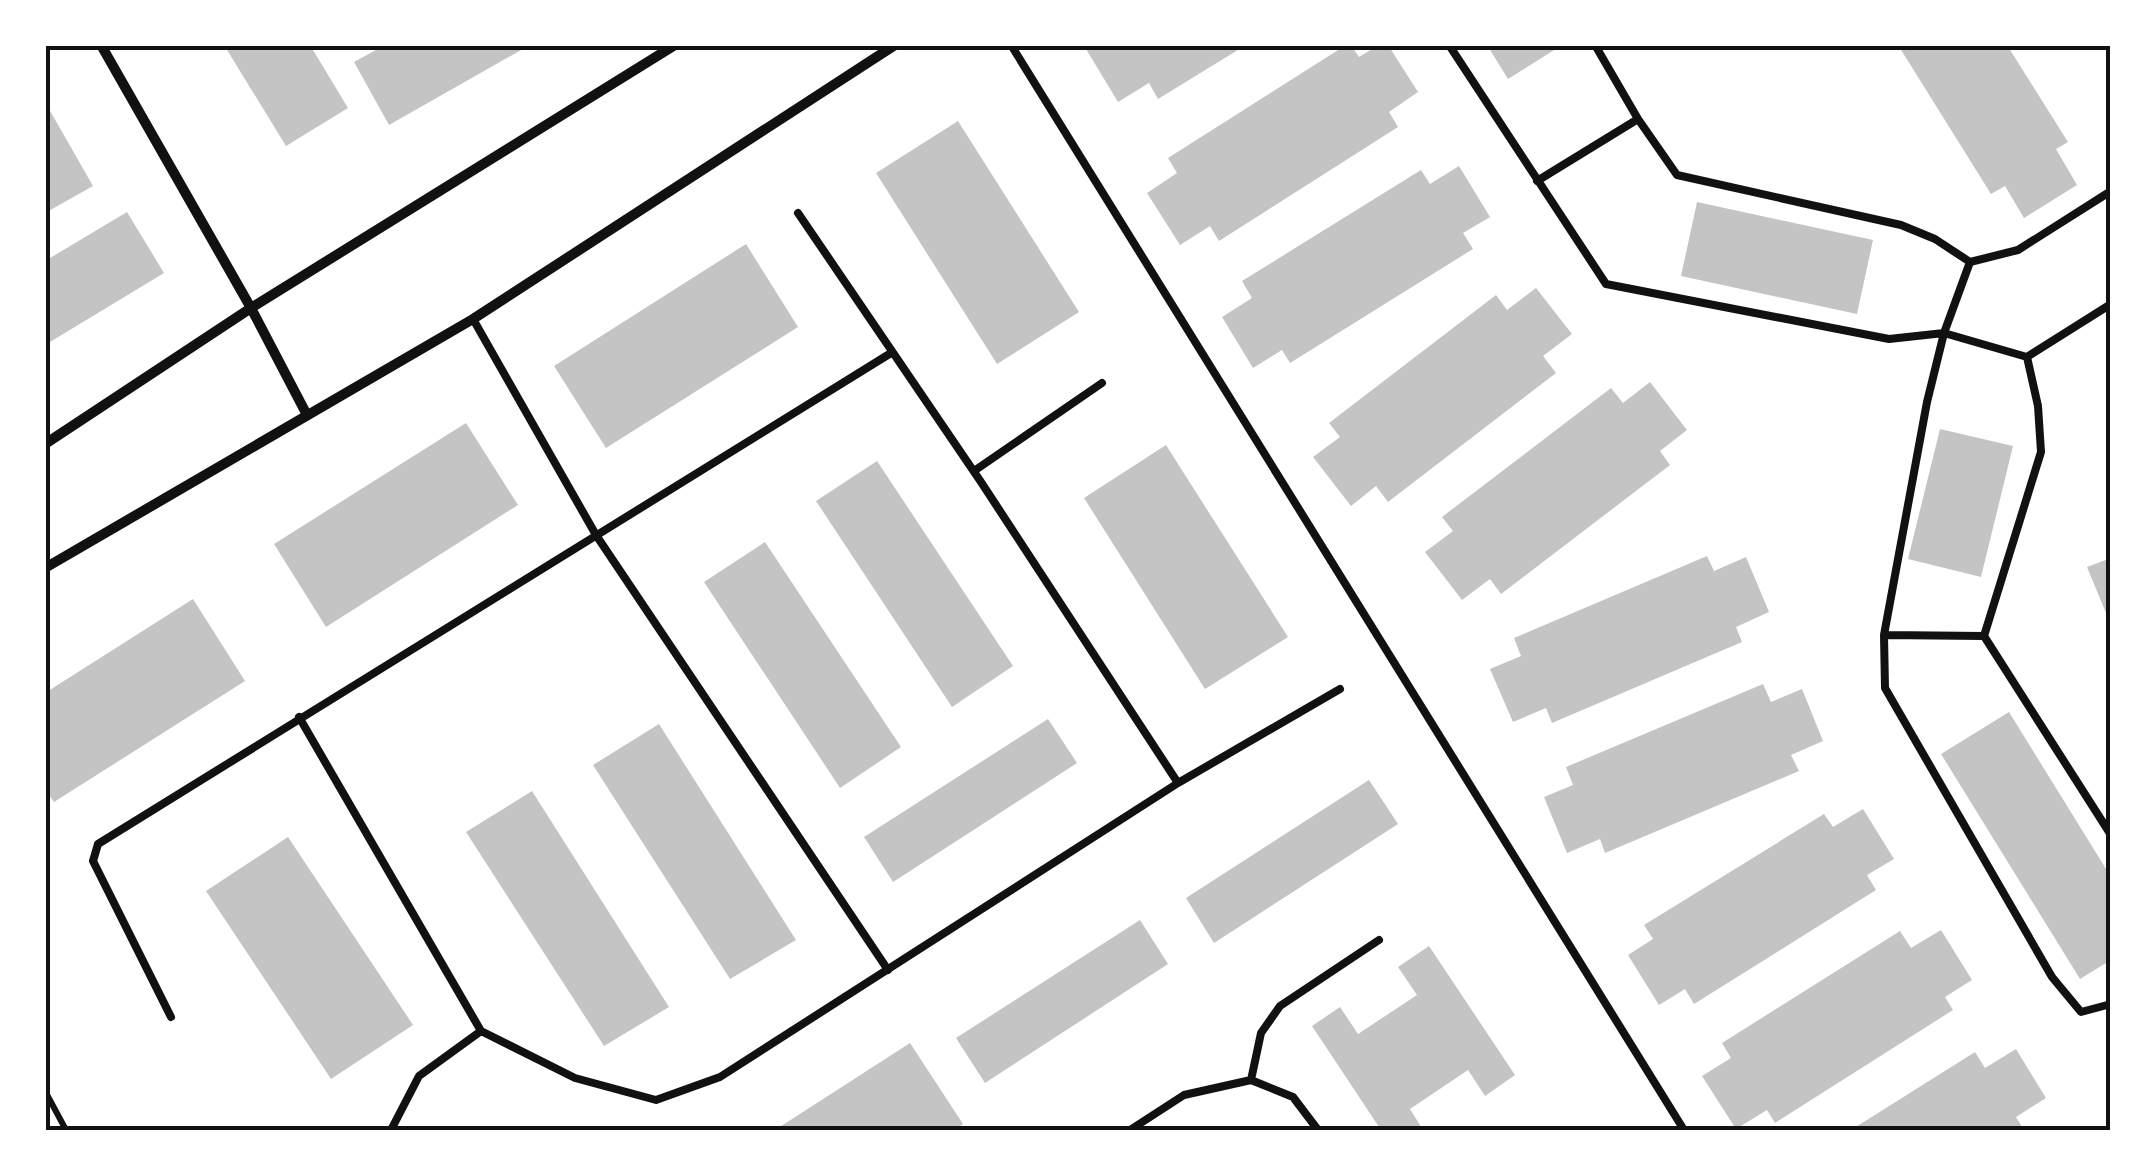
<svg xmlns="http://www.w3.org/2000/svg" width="2156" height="1175" viewBox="0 0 2156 1175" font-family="Lato,sans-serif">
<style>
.building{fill:#c4c4c4}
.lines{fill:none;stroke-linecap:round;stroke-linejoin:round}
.path{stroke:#111;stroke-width:6}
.service{stroke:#111;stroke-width:8}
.minor{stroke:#111;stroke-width:10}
.neatline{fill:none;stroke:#111;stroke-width:4}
</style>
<rect width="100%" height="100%" fill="#fff"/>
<path class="building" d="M224,45h86l38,63 -62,38z
M385,45h145l-141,80 -35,-63z
M1093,45h153l-88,54 -9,-16 -31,19 -32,-53z
M1346,45h5l8,12 20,-12h9l30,47 -29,20 9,15 -179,114 -9,-15 -30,19 -33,-52 30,-20 -9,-15z
M1487,45h75l-54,34z
M1898,45h109l61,97 -12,7 21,36 -53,33 -19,-32 -14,8z
M45,102l48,84 -48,27z
M958,121l121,191 -82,52 -121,-191z
M1459,166l31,51 -27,16 10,16 -183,114 -8,-13 -29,18 -31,-51 30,-19 -10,-17 179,-111 9,14z
M1697,202l176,38 -16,74 -176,-38z
M127,212l37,61 -119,72v-84z
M746,244l52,83 -192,121 -52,-82z
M1536,288l36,46 -29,22 13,17 -168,129 -12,-16 -25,20 -38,-49 27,-20 -11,-14 167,-128 11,15z
M1650,382l37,48 -27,21 10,14 -169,129 -11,-15 -28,21 -37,-48 28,-21 -11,-14 169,-129 12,15z
M466,423l52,82 -192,122 -52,-83z
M1940,429l73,17 -32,131 -73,-18z
M1166,445l122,192 -83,52 -121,-191z
M877,461l136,205 -61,41 -136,-206z
M765,542l136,205 -61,41 -136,-206z
M1707,556l7,15 32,-14 23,55 -33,15 6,15 -190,81 -6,-15 -33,14 -23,-53 31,-13 -7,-18z
M2111,558v67l-24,-58z
M193,599l52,82 -191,121 -9,-13v-96z
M1763,684l8,18 31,-13 21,52 -32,14 8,16 -194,82 -5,-14 -33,14 -23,-56 29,-12 -7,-18z
M2009,712l102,165v83l-31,19 -139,-225z
M1048,719l29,44 -184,119 -29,-45z
M659,724l137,216 -66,39 -137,-214z
M1369,780l29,44 -184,119 -28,-45z
M532,791l137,216 -65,39 -138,-214z
M1863,809l31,50 -27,16 9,15 -182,114 -9,-15 -26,16 -31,-50 25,-16 -9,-14 180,-111 9,13z
M288,837l125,188 -82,54 -125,-188z
M1140,920l28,44 -183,119 -29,-45z
M1941,930l31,50 -27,17 8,13 -178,113 -8,-13 -31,19 -34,-53 29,-18 -9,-15 178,-112 11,17z
M1429,946l86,129 -30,21 -17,-26 -58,39 13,21h-42l-69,-104 28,-19 18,27 59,-39 -19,-28z
M910,1043l53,81 -9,6h-179z
M2016,1049l30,49 -30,19 8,13h-173l124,-78 10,16z"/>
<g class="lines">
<path class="path" d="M45,1091l21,39"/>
<path class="service" d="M1011,45l673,1085
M1449,45l157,239 283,55 55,-6 26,-71 48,-12 93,-59
M1595,45l43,74 39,56 224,50 34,14 35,23
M1537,181l101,-62
M798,213l183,269 197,301
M2111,304l-84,53 -83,-24 -17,69 -43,233 1,53 167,289 29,35 30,-8
M473,319l123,216 292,435
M2027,357l11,49 3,46 -57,184 127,199
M974,471l128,-88
M1884,635l100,1
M299,717l182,314 94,47 81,22 64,-23 458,-294 162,-94
M171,1017l-78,-156 5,-17 793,-491
M1251,1080l10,-47 19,-27 99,-66
M1251,1080l42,17 25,33
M391,1130l28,-54 62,-45
M1130,1130l54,-35 67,-15"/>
<path class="minor" d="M101,45l150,263 56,107
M45,444l206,-136 424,-263
M45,568l428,-249 422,-274"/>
</g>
<rect width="2156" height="1175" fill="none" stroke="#ffffff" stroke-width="95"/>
<rect x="48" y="48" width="2060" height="1080" class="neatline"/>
</svg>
